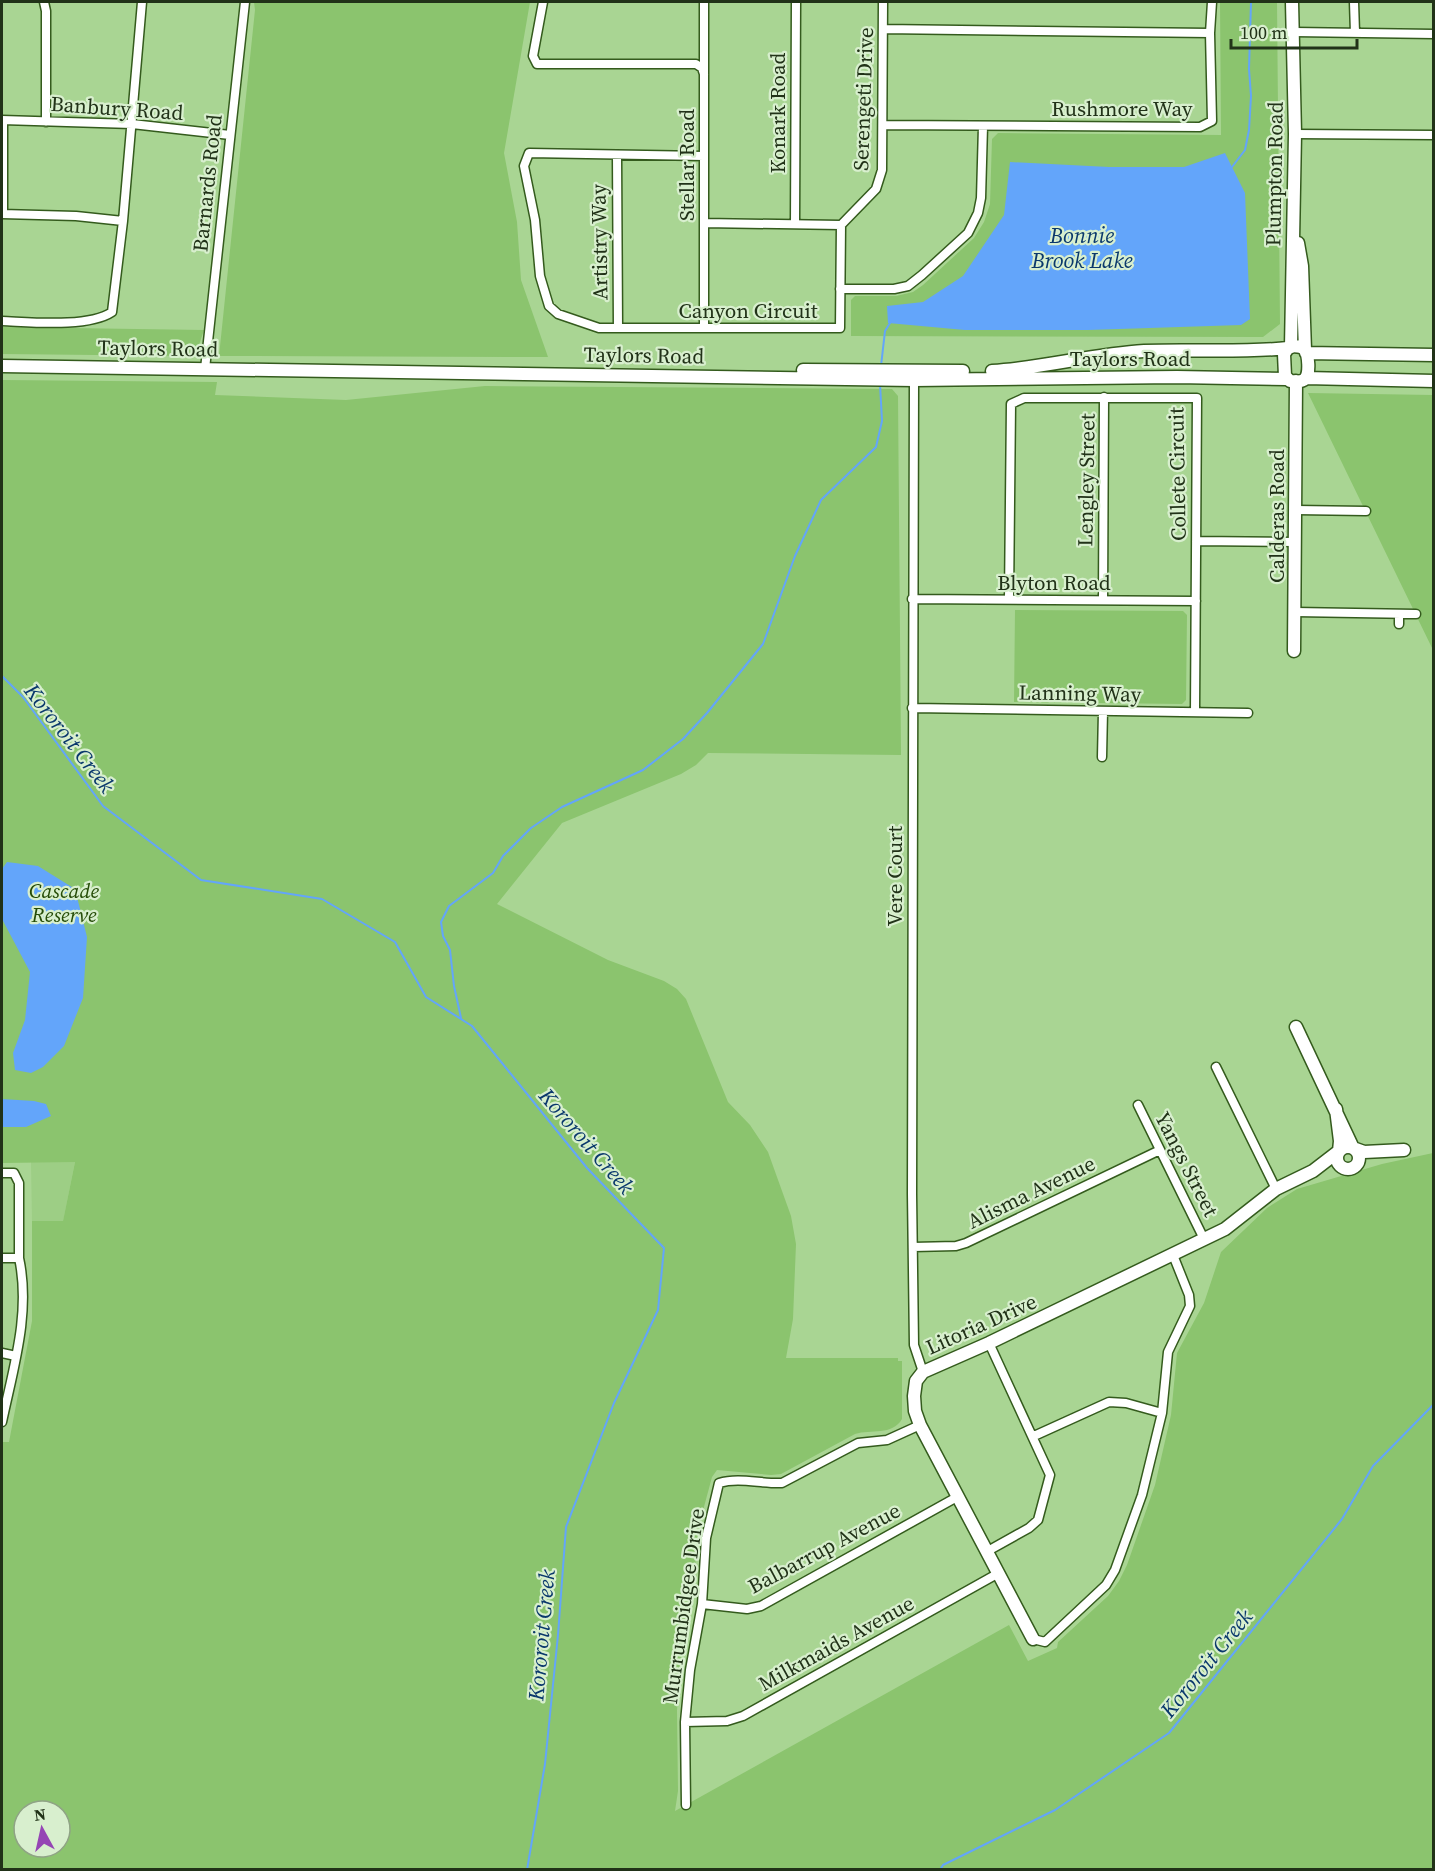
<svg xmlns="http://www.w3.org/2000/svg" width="1435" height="1871" viewBox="0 0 1435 1871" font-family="'Source Serif 4',serif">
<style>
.built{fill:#9dce85}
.green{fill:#8bc46e;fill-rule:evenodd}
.water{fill:#63a5fa}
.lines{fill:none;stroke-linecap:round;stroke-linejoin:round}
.stream{stroke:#63a5fa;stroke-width:2}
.street-casing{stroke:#345b1d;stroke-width:11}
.secondary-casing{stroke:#345b1d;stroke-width:15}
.street{stroke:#fff;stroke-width:8}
.secondary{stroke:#fff;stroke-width:12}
.labels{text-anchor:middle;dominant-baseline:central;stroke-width:4.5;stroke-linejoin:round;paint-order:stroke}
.street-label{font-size:21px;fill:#213218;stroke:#d8efce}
.park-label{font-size:21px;font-style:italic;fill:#254c07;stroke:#d8efce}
.water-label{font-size:22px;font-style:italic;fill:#0a386c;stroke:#d8efce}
</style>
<rect width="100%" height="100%" fill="#a9d593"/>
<path class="built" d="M75,1161l-12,60h-31l-1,-59z"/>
<path class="green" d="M254,2h276l-26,151 13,69 4,58 27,77 -329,-1 36,-346z
M1220,2h57l3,322 -17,13 -412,-1v-36l4,-4h41l17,-4 10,-7 51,-47 10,-16 6,-18 2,-65 6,-6 223,2z
M2,327l202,3 -5,15 -8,11 -189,-2z
M2,380l215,2 -2,13 131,5 139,-14 407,3 6,7 3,359 -193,-2 -12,12 -15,9 -119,49 -65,81 111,56 56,21 13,8 9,10 42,103 22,23 18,27 23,64 5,28 -3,75 -7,39h112v3h4v58c-10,17 -31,10 -47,15l-74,40 -10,1 -54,-5 -5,7 -15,56 -3,56 -13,75 -4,46 1,81 -3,20 334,-186 19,36 29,-13 1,-6 50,-46 11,-15 8,-16 28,-80 16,-70 6,-62 27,-50 17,-51 46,-44 30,-19 85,-25 51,-11v716h-1431v-427h7l23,-121v-100h31l12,-59 -73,1zM24,1811h36v36h-36z
M1308,393l125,2v255z
M1015,610l168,1 4,4 -1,85 -4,4 -168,-2z"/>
<path class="water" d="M1225,153l20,40 5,126 -9,6 -153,5h-123l-77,-7 -1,-17 36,-4 40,-26 41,-61 6,-53 99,5h75z
M7,862l31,4 37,23 12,48 -4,61 -19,48 -21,21 -12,6 -16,-3 -2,-17 12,-33 5,-48 -28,-53v-50z
M2,1099l32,2 12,3 5,12 -25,11h-24z"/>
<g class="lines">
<path class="stream" d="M1232,167l13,-17 4,-20 2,-34 -2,-27 2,-67
M881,366l4,-35 5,-8
M2,676l21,21 80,109 98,74 121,19 73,43 31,55 46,29 115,142 77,80 -6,62 -44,93 -48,124 -8,108 -13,129 -18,106
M461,1018l-7,-32 -4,-36 -7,-14 -2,-14 8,-16 44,-33 10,-17 28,-28 31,-21 81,-37 40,-31 24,-26 56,-69 32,-88 26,-56 55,-53 6,-26 -2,-37
M940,1870l3,-5 112,-55 114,-77 173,-214 31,-53 61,-62"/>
<g class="street-casing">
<path id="street" d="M44,2l2,9v111
M543,2l-10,54 4,8h159l6,4 2,6
M1354,2l1,31
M1294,32l140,2
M1210,33l2,-31
M2,120l130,4 98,11
M883,125l317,2 12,-6 -2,-88 -327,-4
M1295,134l139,1
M617,155l1,173
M704,156l-175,-3 -5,13 11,54 5,56 9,30 9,8 41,14h241l1,-103
M2,214l74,2 47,5
M3,214v-93
M704,223l137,2 35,-36 6,-19 1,-168
M795,224l1,-222
M840,289h54l14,-3 14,-11 46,-42 10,-20 3,-15 2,-72
M2,321c28,1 86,7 110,-9l11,-91 19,-219
M704,328v-326
M205,369l40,-367
M914,380l-2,814 2,151 9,27
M1296,510l70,1
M1196,541l100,1
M912,599l284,2
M1009,599l2,-195 13,-6h173l-2,314
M1103,600l1,-203
M1295,612l121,2
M1399,624v-10
M912,708l336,5
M1102,757l1,-46
M1216,1067l60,122
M1138,1105l66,134
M2,1173h12l5,10v75
M913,1247l43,-1 10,-3 194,-93
M2,1258h17c12,55 -6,111 -17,164
M2,1353l14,3
M1034,1436l75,-34 17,1 36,10
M986,1552l43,-24 9,-8 12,-45 -61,-132
M702,1604l45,5 14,-3 196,-109
M1033,1639l12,3 61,-57 9,-15 27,-75 20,-82 6,-61 22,-46 -1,-11 -16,-40
M685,1722l42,-1 16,-5 254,-142
M686,1805l-1,-83 5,-52 12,-66 4,-66 13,-55c20,-6 42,1 63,0l76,-40 29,-3 33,-15"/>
</g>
<g class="secondary-casing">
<path id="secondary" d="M1298,243l4,23 3,84
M1294,346c4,1 7,0 10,3 5,5 6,25 1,30 -4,4 -11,2 -15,2l-5,-5 -1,-22 4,-6z
M1291,347l4,-213 -3,-132
M1306,353l128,2
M2,366l912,14 263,-3 109,2
M803,370l160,1
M992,371c51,-3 101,-17 152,-20 48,-2 96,2 144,-3
M1306,378l128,3
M1294,651l2,-270
M1296,1027l57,121 11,4 40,-2
M1337 1158a11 11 0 1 1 22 0a11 11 0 1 1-22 0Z
M1033,1639l-113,-214 -5,-14 -1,-15 2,-15 7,-9 66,-29 236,-114 51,-40 37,-18 26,-20 1,-10 -4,-32"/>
</g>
<use href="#street" class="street"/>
<use href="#secondary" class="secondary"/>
</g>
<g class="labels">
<g class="street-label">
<text transform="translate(863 99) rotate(-88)">Serengeti Drive</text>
<text transform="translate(117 108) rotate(4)">Banbury Road</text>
<text x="1122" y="108">Rushmore Way</text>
<text transform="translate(777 113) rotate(-90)">Konark Road</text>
<text transform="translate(686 165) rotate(-90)">Stellar Road</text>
<text transform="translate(1274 174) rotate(-89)">Plumpton Road</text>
<text transform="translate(207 183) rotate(-84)">Barnards Road</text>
<text transform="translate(599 242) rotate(-91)">Artistry Way</text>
<text x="748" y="310">Canyon Circuit</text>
<text transform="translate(158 348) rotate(1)">Taylors Road</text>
<text transform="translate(644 355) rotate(1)">Taylors Road</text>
<text x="1130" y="358">Taylors Road</text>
<text transform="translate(1177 474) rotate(-91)">Collete Circuit</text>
<text transform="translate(1086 480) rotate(-89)">Lengley Street</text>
<text transform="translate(1276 516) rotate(-90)">Calderas Road</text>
<text x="1054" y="582">Blyton Road</text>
<text transform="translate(1080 693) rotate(1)">Lanning Way</text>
<text transform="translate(894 876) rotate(-90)">Vere Court</text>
<text transform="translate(1187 1164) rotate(63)">Yangs Street</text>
<text transform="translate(1031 1192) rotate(-26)">Alisma Avenue</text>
<text transform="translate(981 1324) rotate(-24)">Litoria Drive</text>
<text transform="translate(824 1548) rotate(-28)">Balbarrup Avenue</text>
<text transform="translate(683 1606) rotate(-82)">Murrumbidgee Drive</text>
<text transform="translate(836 1643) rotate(-29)">Milkmaids Avenue</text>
</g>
<g class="park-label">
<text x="64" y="890">Cascade<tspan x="64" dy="24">Reserve</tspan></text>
</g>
<g class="water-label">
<text x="1082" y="235">Bonnie<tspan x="1082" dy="25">Brook Lake</tspan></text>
<text transform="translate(70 738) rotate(52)">Kororoit Creek</text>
<text transform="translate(587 1141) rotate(49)">Kororoit Creek</text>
<text transform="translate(541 1635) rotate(-85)">Kororoit Creek</text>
<text transform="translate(1206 1663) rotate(-51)">Kororoit Creek</text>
</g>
</g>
<rect width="1435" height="1871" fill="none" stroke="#213218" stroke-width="6"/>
<g transform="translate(42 1829) rotate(352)"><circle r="28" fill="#d8efce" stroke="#8fa385" stroke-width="1.5"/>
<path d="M0-4.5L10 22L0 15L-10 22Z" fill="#9545b4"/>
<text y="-9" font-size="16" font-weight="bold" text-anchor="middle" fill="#213218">N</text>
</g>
<path d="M1231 39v9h126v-9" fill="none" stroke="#213218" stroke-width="3"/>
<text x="1240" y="39" font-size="18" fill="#213218" stroke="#d8efce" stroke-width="4.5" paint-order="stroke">100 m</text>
</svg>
